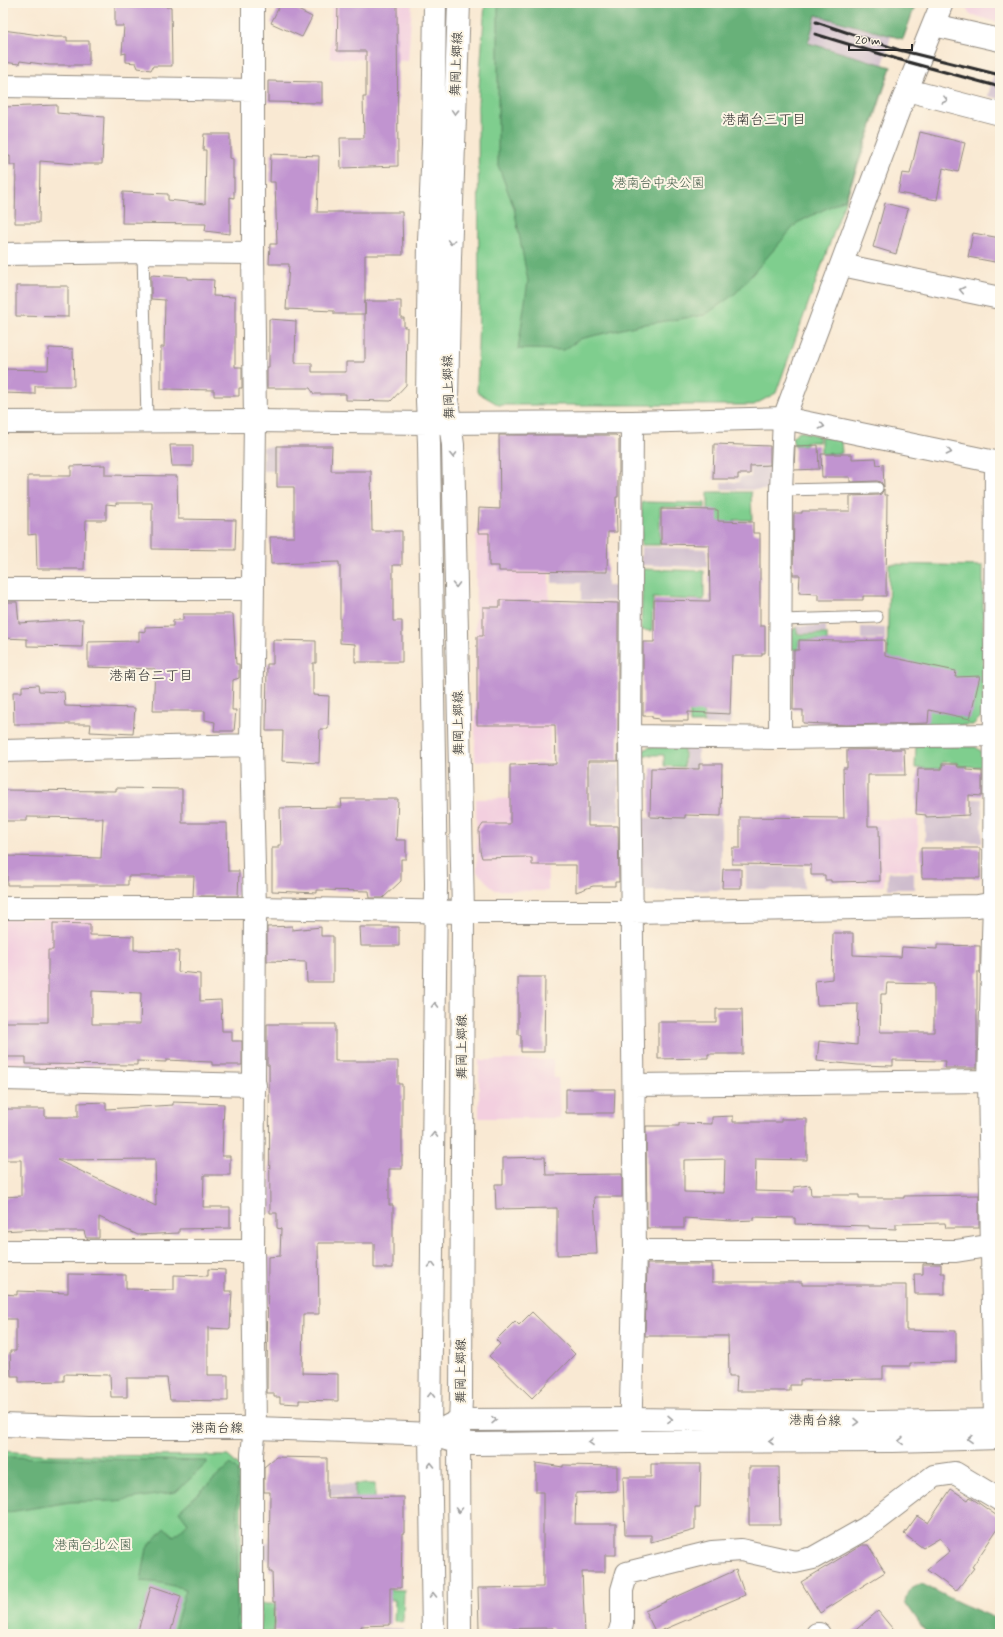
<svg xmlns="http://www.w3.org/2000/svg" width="1003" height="1637" viewBox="0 0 1003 1637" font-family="Mynerve,'Klee One',sans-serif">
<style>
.built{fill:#f3cfdf}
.industrial{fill:#cfbdce}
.green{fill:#7fce8e;stroke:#557c5c}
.forest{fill:#67b179;stroke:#496e52}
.building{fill:#c194d0;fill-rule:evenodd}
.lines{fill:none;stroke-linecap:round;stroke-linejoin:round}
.lane-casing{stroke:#928a7f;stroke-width:13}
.street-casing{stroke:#928a7f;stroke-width:24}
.secondary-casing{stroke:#928a7f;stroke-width:24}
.lane{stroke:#fff;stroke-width:11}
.street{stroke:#fff;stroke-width:22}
.secondary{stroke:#fff;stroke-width:22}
.rail{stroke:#2b2b2b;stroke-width:3}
.oneway{stroke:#a0a0a0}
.labels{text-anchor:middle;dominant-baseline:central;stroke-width:4;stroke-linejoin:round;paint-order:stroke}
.street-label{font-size:13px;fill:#2b2b2b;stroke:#fcf5e5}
.park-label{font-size:13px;fill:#445c49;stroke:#fcf5e5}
.neighbourhood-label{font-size:14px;fill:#2b2b2b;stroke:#fcf5e5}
</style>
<rect width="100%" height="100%" fill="#fcf5e5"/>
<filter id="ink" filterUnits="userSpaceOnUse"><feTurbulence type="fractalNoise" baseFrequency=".025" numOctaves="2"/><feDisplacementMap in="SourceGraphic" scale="8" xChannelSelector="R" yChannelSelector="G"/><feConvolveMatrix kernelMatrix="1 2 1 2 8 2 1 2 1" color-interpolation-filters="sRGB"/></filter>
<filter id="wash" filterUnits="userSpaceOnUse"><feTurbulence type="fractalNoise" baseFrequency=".012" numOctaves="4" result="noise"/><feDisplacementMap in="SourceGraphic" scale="16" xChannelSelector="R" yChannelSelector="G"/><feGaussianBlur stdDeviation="0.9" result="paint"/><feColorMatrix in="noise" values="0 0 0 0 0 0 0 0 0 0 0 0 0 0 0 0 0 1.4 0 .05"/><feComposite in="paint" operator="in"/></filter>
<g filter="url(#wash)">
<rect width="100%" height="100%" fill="#f9e9d3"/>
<path class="built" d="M332,3h80l-4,58 -78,-3z
M967,3h33v20l-31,-9 -3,-7z
M476,534l76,1 -3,36 1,191 -75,-1z
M547,798l1,93 -53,-1 -18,-18 -1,-73z
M844,818l74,2v50h-34v16l-41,-1z
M3,918l90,1v151h-90z
M479,1060h74l1,18h4l2,40h-81z"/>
<path class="industrial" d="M817,15l74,21 -8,29 -75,-22z
M996,65l4,1v33l-12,-3z
M263,447h13v24h-13z
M751,466h19v24l-49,-1v-7h18l1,-5h11z
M641,547l66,2v18l-66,-2z
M552,572l55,1v13h14l-1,15 -39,-1v-17h-29z
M798,626h28v7h-28z
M861,627l24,1v11h-24z
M705,714h26v11h-26z
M698,747v48l-12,19 -1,-66z
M590,765h29v56h-45v-12h16z
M972,799h10v43l-57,-1v-23l47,-1z
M639,818h82v72l-75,1 -6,-8z
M746,867h58v22h-58z
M888,872h26v17h-26z
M329,1483l26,1 -1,16h-2l-1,-4 -23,-1z
M261,1542h16v18h-16z
M403,1628l1,6h-37v-5z"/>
<path class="green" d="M485,3h431l-13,36 -87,-24 -8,28 83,24 -20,62 -95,264 -22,12h-255l-22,-13 2,-91 -1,-199z
M799,431l20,5v6h-14l1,3h-12l-2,-8z
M821,436l20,4 1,13 -21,1z
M708,492h43l1,28h-18v7l-26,-8z
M642,502l63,1v5l-45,-1v38h-19z
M889,564l94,2v149l-10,10h-87z
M643,569l61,2v29l-51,-2 -1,33 -11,-1z
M797,627v7h30v12h-8v-6h-20v10l-8,-1v-18z
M703,675l1,48h-14l-1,-30z
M916,745l60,2 7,6v14l-25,-1v-3l-16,-1 -1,7 -26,-1z
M649,747l35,1v19l-20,-1v-11h-20v12h-4l1,-15z
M3,1451l51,4 174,1 13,12v166h-238z
M355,1484h20v16h-20z
M332,1588l72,2 -1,32 -9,-1 1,-21h-13z
M261,1604h19v6h-6v22h-14z"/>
<path class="forest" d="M498,3h418l-13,36 -87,-24 -8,28 83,24 -46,132 -48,24 -61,70 -31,22 -66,10 -59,14 -16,11 -46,-1 10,-68 -14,-73 -16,-43z
M3,1457l204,4v2l-31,29 -60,9 -46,1 -67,11z
M231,1464l7,7 -1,163h-64l13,-45 -25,-6 -20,-2 6,-33 18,-20 9,8 14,-13 -9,-12z
M922,1584l38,19 40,17v14h-73l-22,-32c1,-11 7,-17 17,-18z"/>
<g id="blocks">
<path class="building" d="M115,3h51v4h5l1,59h-19l-2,4 -13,-2 -2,-5 -10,-1v-9l-4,1 2,-28h-9z
M281,3h3l28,14 -10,20 -31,-14z
M338,3h59l1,163 -57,2 -1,-30h24l-1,-41h3v-46h-29z
M3,30l51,7h13v4h22v24h-40l-29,-4 -1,3 -16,-2z
M268,81l54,1v21l-54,-1z
M57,105v8l47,4 -2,47h-25l-37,-3 -1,62h-24l1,-58h-6v-9l-7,1v-50z
M920,132l45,11 -7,29 -15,-4 -6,32 -39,-7 4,-20 8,1z
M204,134h26v24l3,1v19h1v20l-4,-1v37l-25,-3 1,-7 -84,-1 1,-31 45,2v6l37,4 1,-54h-3z
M271,154l48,2 -2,56h85l1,43h-38v59h-31v-3l-48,-2 3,-45h-20l1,-20h7l-2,-62h-5z
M885,203l23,6 -12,45 -23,-7z
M973,233l27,5v25l-32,-6z
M151,275l37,2v2l26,1 -1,16 22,1v70h7v21h-3v8h-25v-6l-53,-1v-42h3l1,-47 -14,-1z
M16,286h52v31l-52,-1z
M365,301h36v17h3v9h3l-1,58 -15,16 -45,-1v-6h-32l-4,-6h-43v-21h2v-48l27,2 -1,42h17v9h34v-10h19z
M49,348l24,1 1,37h-39v8l-32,-1v-24l45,1z
M499,435h117l3,3v35h-1v24h-2l1,35h-9l-1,40 -108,-1v-5h-10v-33h-11l1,-25 21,1z
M714,444l56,2v19l-20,1v8h-12v5h-25z
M170,445h23v21h-21z
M818,445l1,24 -25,1 1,-24z
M277,446h55l-1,25h40l1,60h30v34h-9v56h9v41h-47v-18l-15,-1v-78h-1v-3l-68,2 -1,-27h24v-50h-17z
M821,454h31v5l24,-1 1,7 6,-1 1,23 -3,-5 -4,-1 -27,1v-5h-28z
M105,465v10l72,1 1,43 58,1 -1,30 -83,-1v-46h-36v2l-10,-1v16h-20l-2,49h-47l-1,-35 -8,1v-59h43v-10z
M884,489v6h3l-1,101h-23v4h-45v-6l-19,-1 1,-18h-7l1,-62h8v-2h48v-15l28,-1 3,-1z
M661,509l57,1v11l35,1v11h7v93h5v27h-3v3h-30l-2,58 -42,-2v9h-29v-2l-7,-1v-2h-9v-74h11v-42l56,1 -1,-56 -48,-1z
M500,600l118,3v158h-30v65h30l1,56h-4v4h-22l-17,6v-27h-44v-7h-6v-1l-44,1 -2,-7 -1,-21 4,-6h27v-59l46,-1 -1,-39h-78v-89h6v-29h17z
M3,602h14l2,21 64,-4 -1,28 -55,-1v-7l-24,-1z
M183,614h50l3,50h3v14l-6,2 -1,30h4l-2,21h-20l1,-9 -10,-2v-9h-52l2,-42 -67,-2v-25l51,-1v-10l6,1v-5l28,-1v-6h10z
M273,640l43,1v22h-3v32l16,1 -1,33h-8l-1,34 -37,-2 1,-30h-17l1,-67h6z
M799,640l42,1 44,-1v16l71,15 -1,6 25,-1 -10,43 -41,-9 -1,13 -81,2 -44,-2v-13h-10l1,-60h5z
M38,685l1,6 25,1 1,14 70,2 -2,26 -43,-2 1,-8h-77l-1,-32h9v-6z
M904,749l1,26h-37v51h11l1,55 -49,1v-2h-6v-5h-14v-10l-79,-1v-16h8v-31l104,1 -1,-50h4v-18z
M699,764h23l-1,52 -36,-1v3l-35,-1 1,-49 48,1z
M942,764h15l1,3h9v3l15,1v25l-13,-1v20l-43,2v-2l-10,-1 2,-45h24z
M116,788l66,1v34h45l1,48h11l-1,25h-45l1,-20h-66v9h-121v-29l94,2 2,-40 -76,-1v4h-21l-3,-6v-25l113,1z
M341,799h57l-2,41h10v19h-5v22l-18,17h-13l-1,-7 -52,-1v3l-45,-2v-43h6v-3h3l-1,-37 62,-1z
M921,848h59v30h-58z
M723,869h18v19h-19z
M53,923l37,1v11l44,1v14l45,1 -1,21 22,2v27l21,-1 1,31h10v10h10v24h-30v-3l-46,-2v2l-29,-1v4l-111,-1v-7h-23v-35h45v-72h5zM92,991l49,2 -1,31h-48z
M292,926v4l29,-3v9h12v46h-26l-1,-20 -39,-1v-34z
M360,927h39v19h-38z
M833,933h20v22l48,2 1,-10 35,2v-4l43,1v26h-3v96h-32l1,-7 -53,-1v6l-35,-1 -41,-4 2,-20 38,4 1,-41 -41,1 -2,-24 17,-2zM887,983l47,1v48h-54l1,-38h5z
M518,977h27l-1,75h-23v-17h-3z
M716,1009h26l1,45h-35v4l-50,1v-37h58z
M267,1024h68v37h63v23h4v85h-13v36h4v63h-19v-25h-56l1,71h-16l-1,59 36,1v27l-39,-1v4l-19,-1v-6h-6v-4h-7l1,-136 12,-1 1,-27 -4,-1v-15h-7l-1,-148h-2z
M566,1089h49l-1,24h-48z
M106,1102v7l67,-4v-3l51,2 -2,52h8v19h-26l-1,32h27v21l-51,1v4l-41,2 -39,-18v21h-13l-2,-7h-48v-2l-33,2v-34l18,-1v-36h-18v-51h42v8h33v-14zM155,1159l1,47 -99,-46z
M733,1116v6h48v-3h26v41l-51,-1 -1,32 39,1v-5l16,-2 1,10h48v3h45v-2l75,-1v33h-33l-1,-5 -49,1v5l-27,-1v-2l-74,-2v-6l-41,-1v3l-22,1 -48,-3v10h-37l-1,-102h33v-3l33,1v-7zM725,1159l-1,34 -40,-1v-32z
M545,1157l1,18 76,-1v23h-28l3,57 -40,1v-47l-61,1 -1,-25h8v-26z
M647,1264h65v18h90v3h104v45l50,1v31l-46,1v3h-27v13l-83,1v5h-10v6h-54l1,-15h-8l-1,-40h-83z
M923,1264h18v9h4v21h-30l-1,-20h9z
M208,1269l17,1v21h7l-2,38 -22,-1v47h20v26l-58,-1 -3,-22h-40v19h-16l-1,-22 -46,-1v7l-45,1v-6h-8l-1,-25h6v-32h-13v-25l14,1v-4l51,2v-19l58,1v14l48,1v-15l34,1z
M532,1312l43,42 -43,44 -43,-42 11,-12 -4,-4 19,-19 4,4z
M276,1457l51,1v40l77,-1v36h-2l-1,55h-11v37l-29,1v8l-86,-3 1,-29h-3l-1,-30h-3l1,-80h-6v-25z
M536,1463l27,4v-2l54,1v25l-41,2 -1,31h41v31h-11v17h-23l3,62h-32v-6l-74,1 -1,-41 65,-1v-95h-7z
M651,1464h50l-1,43h-5v23l-44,12v-7h-26l-2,-58h28z
M749,1467h30l1,58h-31z
M951,1489l17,11 2,-3 30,21v7l-28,42 2,1 -18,23 -29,-21 23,-19 -10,-13 -17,10 -19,-14 13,-18 11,7z
M862,1545h6l17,27 -65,41 -19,-31z
M736,1570l9,25 -89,38 -11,-22z
M151,1586l30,10 -11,38h-33z
M878,1611l19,23h-46z"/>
</g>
</g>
<g filter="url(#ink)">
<use href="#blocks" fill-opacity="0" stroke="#928a7f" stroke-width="1"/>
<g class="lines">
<g class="lane-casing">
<path id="lane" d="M143,252l4,169
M781,490l96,-2
M781,620l96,-3"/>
</g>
<g class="street-casing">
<path id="street" d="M934,25l66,15
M3,86l250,4
M907,90l93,24
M3,254l140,-2 110,1
M842,265l158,33
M432,423l200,-1 152,-4 216,45
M3,589h249
M630,736l150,2 213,-3 7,-4
M780,738l1,-248 3,-72 114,-306 44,-109
M3,751l248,-6
M3,908h252l208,4h168l347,-6 22,-4
M3,1079l252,6
M634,1085l355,-4 11,-3
M3,1251h250
M635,1251h321l44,-7
M995,1421l-6,-340 5,-179 2,-440
M630,1442l5,-191 -5,-515 2,-314
M252,1634v-180l3,-26 -2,-177 2,-343 -4,-163 4,-324 -2,-168v-250
M619,1634l3,-10v-34l5,-17 85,-21 29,-2 54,12 18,-4 53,-30 68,-52 21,-3 45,27
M817,1634h2"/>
</g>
<g class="secondary-casing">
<path id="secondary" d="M459,3l-9,255 -3,142 6,45 10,467 -2,487 -2,44 1,191
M3,422l252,-1 173,2
M3,1425l87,3h165l153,5 22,1 29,9 15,1 156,-2 262,-1 108,-3
M448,1426l12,-6 171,-1 245,3 124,-2
M433,1634l-3,-200 6,-550 -7,-441 -2,-42 2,-160 4,-97 2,-141"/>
</g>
<use href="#lane" class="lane"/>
<use href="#street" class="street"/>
<use href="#secondary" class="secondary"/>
<path class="rail" d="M816,22l83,28 101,25
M815,34l82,25 103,28"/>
</g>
<defs><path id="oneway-chevron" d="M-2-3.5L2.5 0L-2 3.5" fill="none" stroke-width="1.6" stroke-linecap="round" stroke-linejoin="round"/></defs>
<g class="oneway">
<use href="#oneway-chevron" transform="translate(945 100) rotate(14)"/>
<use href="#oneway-chevron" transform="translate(455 112) rotate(92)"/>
<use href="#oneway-chevron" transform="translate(451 242) rotate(92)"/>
<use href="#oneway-chevron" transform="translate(962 290) rotate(-168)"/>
<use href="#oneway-chevron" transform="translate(822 426) rotate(12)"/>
<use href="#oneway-chevron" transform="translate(949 452) rotate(12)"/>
<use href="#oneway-chevron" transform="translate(453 455) rotate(89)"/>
<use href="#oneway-chevron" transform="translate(456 585) rotate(89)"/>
<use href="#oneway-chevron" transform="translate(435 1005) rotate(-89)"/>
<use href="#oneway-chevron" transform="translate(434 1135) rotate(-89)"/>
<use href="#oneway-chevron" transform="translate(432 1265) rotate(-89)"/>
<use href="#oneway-chevron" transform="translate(431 1395) rotate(-89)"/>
<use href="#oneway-chevron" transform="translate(670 1419) rotate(1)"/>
<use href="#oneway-chevron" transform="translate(494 1420) rotate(-1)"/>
<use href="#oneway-chevron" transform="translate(856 1422) rotate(1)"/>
<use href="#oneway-chevron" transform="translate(970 1439) rotate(178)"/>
<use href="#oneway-chevron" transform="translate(771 1441) rotate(180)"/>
<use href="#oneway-chevron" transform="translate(901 1441) rotate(178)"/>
<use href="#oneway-chevron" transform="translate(591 1442) rotate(179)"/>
<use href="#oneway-chevron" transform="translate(431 1465) rotate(-91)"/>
<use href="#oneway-chevron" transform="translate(459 1510) rotate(90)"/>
<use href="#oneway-chevron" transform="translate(433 1595) rotate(-91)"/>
</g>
</g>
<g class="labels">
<g class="street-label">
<text transform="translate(457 64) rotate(-88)">舞岡上郷線</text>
<text transform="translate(449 387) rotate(-92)">舞岡上郷線</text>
<text transform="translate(459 723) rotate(-91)">舞岡上郷線</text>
<text transform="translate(462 1047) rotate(-90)">舞岡上郷線</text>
<text transform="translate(461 1371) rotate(-90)">舞岡上郷線</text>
<text transform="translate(815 1421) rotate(1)">港南台線</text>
<text x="217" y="1428">港南台線</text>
</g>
<g class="park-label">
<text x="659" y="183">港南台中央公園</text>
<text x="93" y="1545">港南台北公園</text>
</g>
<g class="neighbourhood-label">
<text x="764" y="120">港南台三丁目</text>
<text x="151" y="676">港南台二丁目</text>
</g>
</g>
<rect width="1003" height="1637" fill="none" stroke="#fcf5e5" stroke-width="16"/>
<path d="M849 44v6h63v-6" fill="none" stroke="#2b2b2b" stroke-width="2"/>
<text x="855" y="44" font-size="12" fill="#2b2b2b" stroke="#fcf5e5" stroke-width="3" paint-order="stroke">20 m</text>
</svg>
